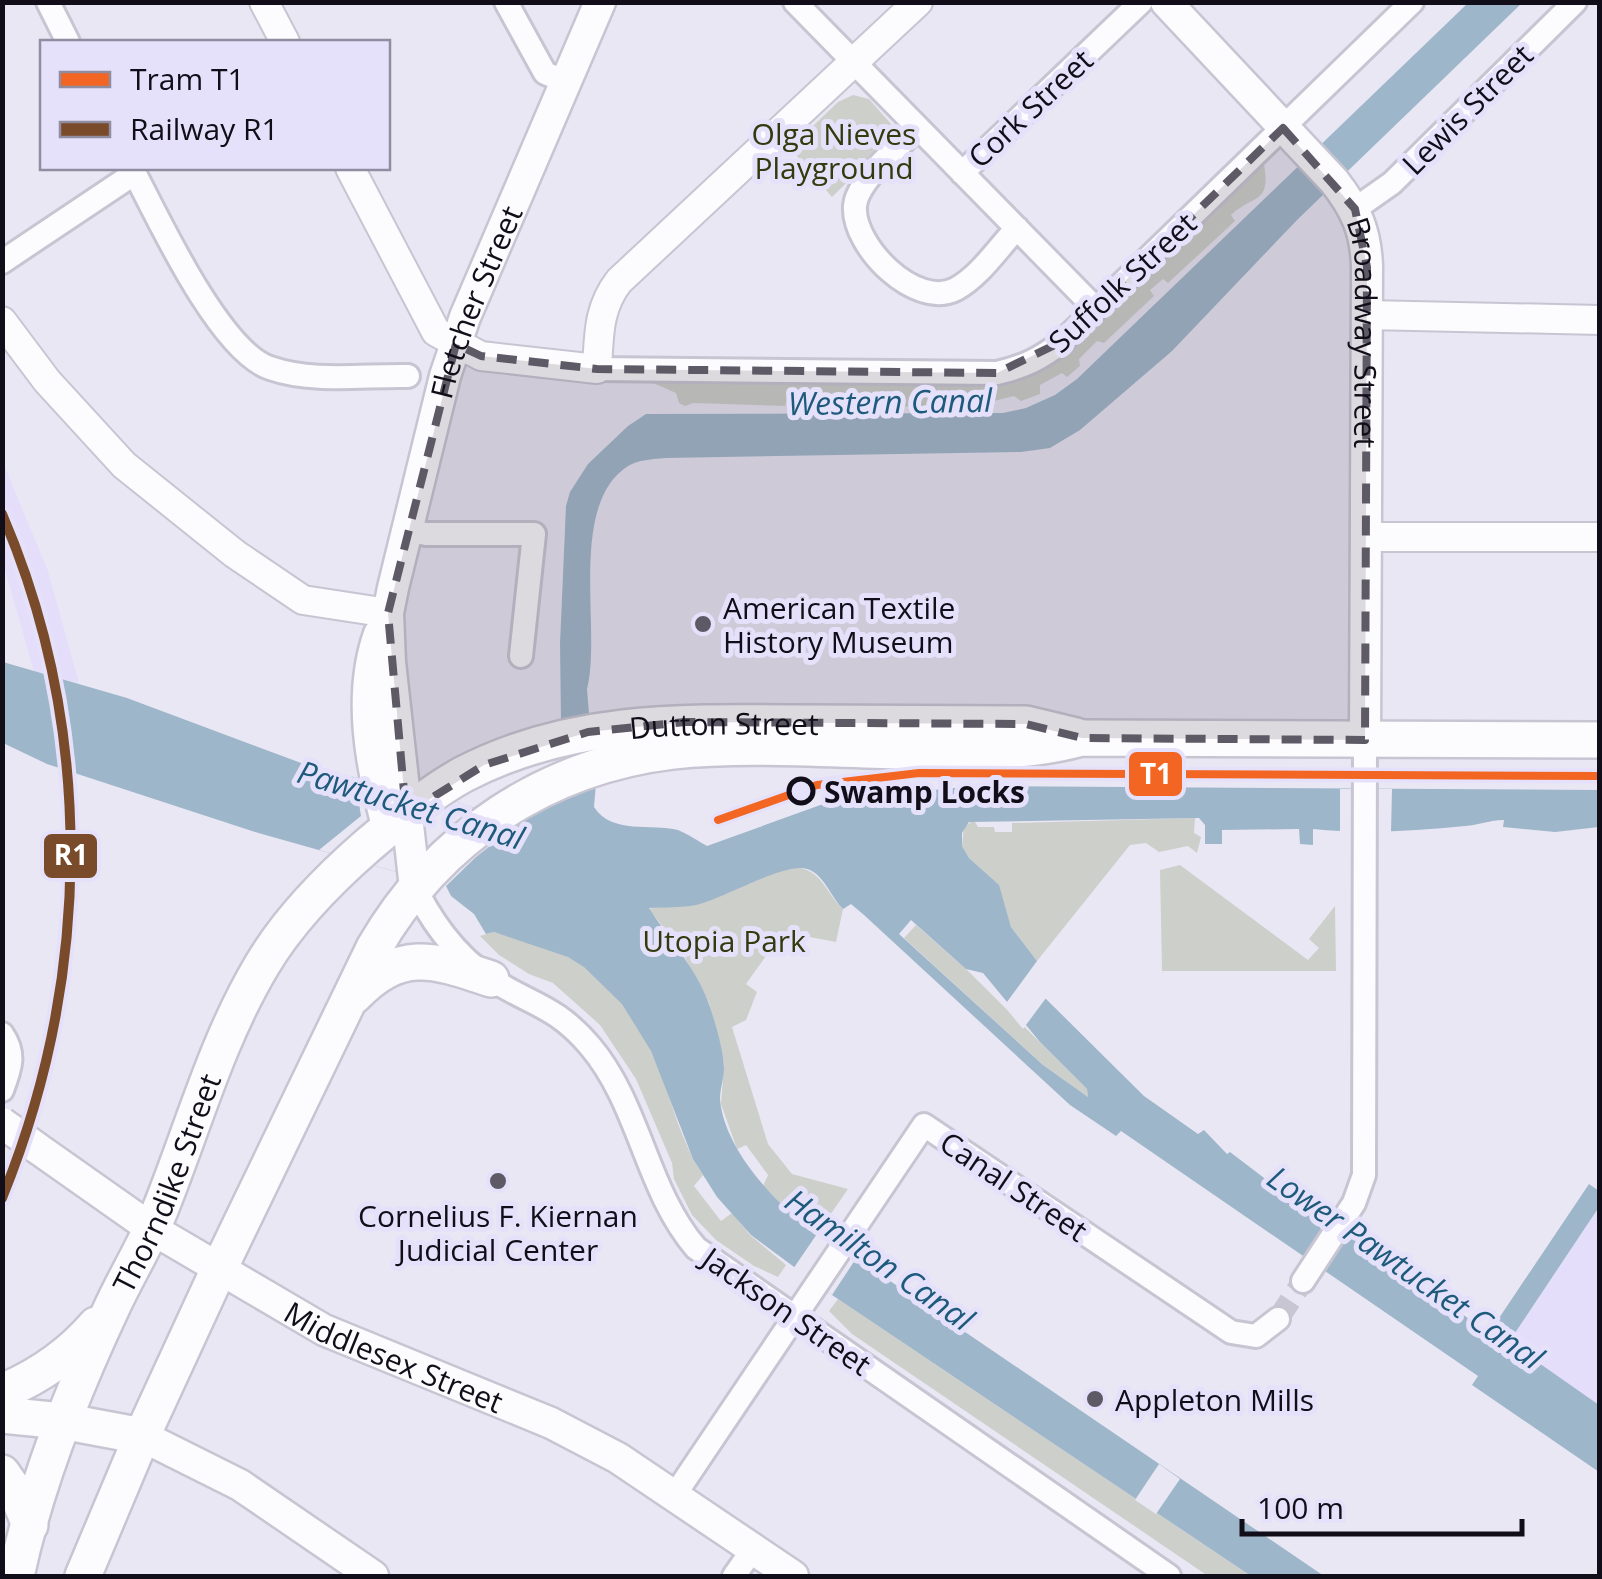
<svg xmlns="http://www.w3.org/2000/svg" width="1602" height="1579" viewBox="0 0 1602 1579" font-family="'Open Sans',sans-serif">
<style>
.built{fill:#e4defa}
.green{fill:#cdcfca}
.water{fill:#9eb6ca;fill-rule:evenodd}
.pier{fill:#eae7f5}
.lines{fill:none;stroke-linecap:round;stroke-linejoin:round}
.minor-tunnel{stroke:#c9c6d4;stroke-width:22;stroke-dasharray:22 11;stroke-linecap:butt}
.minor-casing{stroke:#c8c5d2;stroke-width:28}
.tertiary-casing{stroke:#c8c5d2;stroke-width:32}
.secondary-casing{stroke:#c8c5d2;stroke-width:35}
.primary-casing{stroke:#c8c5d2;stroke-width:40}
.minor{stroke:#fcfbfe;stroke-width:22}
.tertiary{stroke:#fcfbfe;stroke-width:28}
.secondary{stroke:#fcfbfe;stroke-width:30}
.primary{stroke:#fcfbfe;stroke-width:35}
.rail-casing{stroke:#cdccd0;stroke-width:9}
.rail{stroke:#e6e1fb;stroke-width:5;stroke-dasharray:15;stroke-linecap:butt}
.secondary-bridge-casing{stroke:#c8c5d2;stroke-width:35;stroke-linecap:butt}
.secondary-bridge{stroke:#fcfbfe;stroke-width:30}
.rail-1-casing{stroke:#e6e1fb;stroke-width:18}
.rail-1{stroke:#7a4b2a;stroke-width:10}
.tram-1-casing{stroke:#e6e1fb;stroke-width:15}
.tram-1{stroke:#f26522;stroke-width:8}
.marked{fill:#5d5a66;fill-opacity:0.2;stroke:#5d5a66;stroke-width:8;stroke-dasharray:20 12;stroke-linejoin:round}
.poi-dot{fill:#5d5a66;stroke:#e6e1fb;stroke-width:4}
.stop-dot{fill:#e6e1fb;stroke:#110e19;stroke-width:5}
.labels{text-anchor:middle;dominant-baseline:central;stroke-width:10;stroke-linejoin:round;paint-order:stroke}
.street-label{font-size:30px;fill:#110e19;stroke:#e6e1fb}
.park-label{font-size:30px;fill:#323a0e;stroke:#e6e1fb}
.poi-label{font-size:30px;fill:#110e19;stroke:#e6e1fb;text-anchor:start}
.stop-label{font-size:30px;font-weight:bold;fill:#110e19;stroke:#e6e1fb;text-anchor:start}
.water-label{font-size:32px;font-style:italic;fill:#1e5a7b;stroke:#e6e1fb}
.line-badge{stroke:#e6e1fb;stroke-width:4}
.badge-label{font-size:28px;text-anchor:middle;font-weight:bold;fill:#fff}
</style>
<rect width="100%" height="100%" fill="#eae7f5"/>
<path class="built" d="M2,460l46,111 31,112 -45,-11 -31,-109z
M1599,1207v198l-90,-63z"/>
<path class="green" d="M853,95l16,4 29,33 -66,65 -42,-49 48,-46z
M1264,164c7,41 -11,30 -33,51l4,6 -67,62 -5,-4 -13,11 4,6 -50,47 -7,-2 -18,18 1,7 -13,11 -5,-4 -22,12v9l-19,7 -7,-5 -24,6v5l-169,-1 -9,-7 -25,1 -2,6 -92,-3 -8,3 -6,-3 -3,-10 -23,-10 328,1 47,-7 49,-30z
M1195,818l-1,15 7,4 -4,16 -9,-7 -29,6 -13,-9 -16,2 -93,116 -26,-34 -13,-42 -29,-27 -7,-12 2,-19 10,-7 4,7h16l1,5h17v-9z
M1180,865l128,95 11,-12 -10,-9 26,-33 1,65h-174l-2,-101z
M794,867c28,2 31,25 49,42l-7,33 -53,-10 -37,52 11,8 -11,28 -14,7 36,117 24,30 56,15 -29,42 -30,-20 -26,-25 5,-11 -22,-30 -9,4 -16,-45 3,-40 -15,-61 -28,-53 -32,-41z
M916,925l50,44 121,120 1,8 -45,-32 -139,-127z
M494,932c24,8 51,14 73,24 44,20 75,69 91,112 15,36 23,74 45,107l-9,11 27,35 11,-8 18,22 36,30 -8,12 -24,-11 -38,-26 -24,-25 -18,-36 -2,-16 -36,-84 -36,-54 -47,-42 -24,-9 -30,-19 -19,-19z
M838,1299l413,277h-43l-356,-242 -23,-23z"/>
<path class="water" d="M1468,3h54l-225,217 -125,131 -92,79 -30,18 -29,4 -356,6c-12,1 -27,2 -37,8 -61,39 -26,165 -41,223l2,25 -5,73 12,-4 -2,24c18,28 58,16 84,23 10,4 20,11 29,16l130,-47 138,-13 624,4v37l-44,5 -52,-5 1,-7c-14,0 -26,5 -39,6 -50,5 -102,8 -152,3v16l-13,-1 -1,-15 -77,1v14h-17v-19l-6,-7 -230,4 -7,11v13l7,12 30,27 12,42 26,34v15l8,22 99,98 54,38 6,-4 23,24 3,-2 68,52 58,35 133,94 100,-149 10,7v16l-90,135 90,63v67l-127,-87 6,-9 -357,-245 -5,5 -46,-31 -206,-190 -13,-11 -8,5c-12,-12 -20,-36 -36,-40 -22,-7 -85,30 -111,36 -15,3 -32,2 -47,3 21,33 48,60 61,99 6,19 13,41 14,61 0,10 -4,20 -4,31 3,43 45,94 79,120l525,357h-73l-419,-281 -81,-60 -34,-38 -24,-38 -42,-108 -29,-47 -38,-37 -16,-10 -74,-25 -8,2 -12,-20 -23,-18 -5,-10 -191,-54 -208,-68 -44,-21v-81l124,36 201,75 85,13 106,38 43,-27 -2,-153 6,-138 4,-14 18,-28 40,-38 18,-12 357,-1 23,-5 29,-13 22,-16zM911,920l55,49 17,4 57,69 47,47 1,8 -45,-32 -144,-131z"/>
<path class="pier" d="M355,778l58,8 105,38 -42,33 -30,29 -127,-36 42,-34z
M1340,789h52l-1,43h-51z
M1037,961l12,33 -26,35 -19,-23z
M819,1231l38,26 -25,38 -39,-26z
M1159,1464l21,15 -24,35 -21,-14z"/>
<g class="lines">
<path class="minor-tunnel" d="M1278,1319l25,-38"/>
<g class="minor-casing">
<path id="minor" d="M48,2l20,40
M506,2l39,71 21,9
M795,2l301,307
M918,128c-18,17 -61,53 -63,78 -3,40 61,104 101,83 24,-13 42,-41 61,-61
M132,168c25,48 87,183 138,200 43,15 93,7 138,8
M962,173l179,-171
M1355,209l37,-26 183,-181
M2,262l133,-89
M597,369l400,4c27,-6 45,-15 66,-32l349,-339
M405,530l21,4h108l-13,122
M411,879c17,38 44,77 80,100 40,26 64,26 99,67 50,59 56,144 106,202l473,328
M2,1034c14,20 8,35 0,56
M1303,1281l51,-78 10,-28 1,-435
M674,1496l250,-371 307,207 25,4 22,-17
M734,1576l19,-27"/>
</g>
<g class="tertiary-casing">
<path id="tertiary" d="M264,2l21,40
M350,168l86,164 45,24 116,13c2,-34 1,-61 22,-88l299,-279
M1367,315l233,5
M2,321l45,60 77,84 111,89 68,46 85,13
M1366,537h234"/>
</g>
<g class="secondary-casing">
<g id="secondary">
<path id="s1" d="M1166,2l168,179c22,28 32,50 33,86l-2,473"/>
<path d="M379,634c-22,61 -8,134 9,195"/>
<path id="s2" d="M415,888l-25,-226 -2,-49 5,-25 52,-212 20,-59 135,-315"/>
<path id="s3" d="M37,1148l115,81 172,101 227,93 67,35 175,118"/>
<path d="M142,1436l98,49 133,91"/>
</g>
</g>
<g class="primary-casing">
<g id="primary">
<path d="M354,996c47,-49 80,-36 137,-17"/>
<path d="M2,1392c36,-15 69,-38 94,-67"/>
<path d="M2,1415l60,6 80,15"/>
<path d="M2,1473l16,23 12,29"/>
<path id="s4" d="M16,1576c20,-94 56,-184 97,-271 15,-32 33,-61 47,-95 33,-82 56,-168 102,-245 26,-44 66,-85 105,-119 31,-26 62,-53 97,-72 106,-55 219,-52 334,-51 76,0 152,1 228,1l50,12"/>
<path d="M83,1576l59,-140 77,-167 155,-321c64,-111 172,-182 299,-197 73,-8 161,-1 236,0 59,0 115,3 173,-13l518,2"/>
</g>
</g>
<use href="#minor" class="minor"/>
<use href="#tertiary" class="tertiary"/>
<use href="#secondary" class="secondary"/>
<use href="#primary" class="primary"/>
<g class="rail-casing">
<path id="rail" d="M2,514c94,218 89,466 0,684"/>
</g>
<use href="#rail" class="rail"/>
<g class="secondary-bridge-casing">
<path id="secondary-bridge" d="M2,1123l35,25"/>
</g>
<use href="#secondary-bridge" class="secondary-bridge"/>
<g class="rail-1-casing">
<path id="rail-1" d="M2,514c94,218 89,466 0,684"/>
</g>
<use href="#rail-1" class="rail-1"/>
<g class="tram-1-casing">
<path id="tram-1" d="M718,820l99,-35 102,-12 681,3"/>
</g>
<use href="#tram-1" class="tram-1"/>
</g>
<path class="marked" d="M1283,128l72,81 12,58 -2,473 -283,-2 -56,-14 -341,-2 -97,10 -104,33 -78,49 -18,-201 68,-269 25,12 116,13 400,4 66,-32z"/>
<g class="poi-dot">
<circle cx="703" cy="624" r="10"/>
<circle cx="498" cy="1181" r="10"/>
<circle cx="1095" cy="1399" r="10"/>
</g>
<circle class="stop-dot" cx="801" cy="791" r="12"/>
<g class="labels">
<g class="street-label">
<text transform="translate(1030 108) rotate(-43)">Cork Street</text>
<text transform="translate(1467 109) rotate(-45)">Lewis Street</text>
<text transform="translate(1122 282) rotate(-43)">Suffolk Street</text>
<text stroke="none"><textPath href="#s2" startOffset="600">Fletcher Street</textPath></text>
<text stroke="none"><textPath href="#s1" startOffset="405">Broadway Street</textPath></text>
<text stroke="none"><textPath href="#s4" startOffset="1208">Dutton Street</textPath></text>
<text stroke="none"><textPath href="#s4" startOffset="422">Thorndike Street</textPath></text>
<text transform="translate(1014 1186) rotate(34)">Canal Street</text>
<text transform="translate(787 1311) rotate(35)">Jackson Street</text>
<text stroke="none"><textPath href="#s3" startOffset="415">Middlesex Street</textPath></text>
</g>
<g class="park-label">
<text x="834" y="133">Olga Nieves<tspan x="834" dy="34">Playground</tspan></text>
<text x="724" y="940">Utopia Park</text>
</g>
<g class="poi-label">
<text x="723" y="607">American Textile<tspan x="723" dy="34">History Museum</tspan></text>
<text x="498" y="1215" text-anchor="middle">Cornelius F. Kiernan<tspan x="498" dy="34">Judicial Center</tspan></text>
<text x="1115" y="1399">Appleton Mills</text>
</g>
<g class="stop-label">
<text x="824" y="791">Swamp Locks</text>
</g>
<g class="water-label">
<text transform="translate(890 401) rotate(-1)">Western Canal</text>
<text transform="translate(411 804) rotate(17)">Pawtucket Canal</text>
<text transform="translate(880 1259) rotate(35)">Hamilton Canal</text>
<text transform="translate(1406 1267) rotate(35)">Lower Pawtucket Canal</text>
</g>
</g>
<g class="line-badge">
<rect x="1127" y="750" width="57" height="48" rx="10" fill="#f26522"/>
<rect x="42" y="832" width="57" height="48" rx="10" fill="#7a4b2a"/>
</g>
<g class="badge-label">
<text x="1156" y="784">T1</text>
<text x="71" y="865">R1</text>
</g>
<rect width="1602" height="1579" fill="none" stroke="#110e19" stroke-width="10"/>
<rect x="40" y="40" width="350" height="130" fill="#e6e1fb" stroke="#918da1" stroke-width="2.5"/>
<rect x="60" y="72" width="50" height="15" fill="#f26522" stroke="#918da1" stroke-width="2.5"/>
<text x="130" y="90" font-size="30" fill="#110e19">Tram T1</text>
<rect x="60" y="122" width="50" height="15" fill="#7a4b2a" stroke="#918da1" stroke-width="2.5"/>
<text x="130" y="140" font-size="30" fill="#110e19">Railway R1</text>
<path d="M1242 1519v15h280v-15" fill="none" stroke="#110e19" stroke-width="5"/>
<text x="1257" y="1519" font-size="30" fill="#110e19" stroke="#e6e1fb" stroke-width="8" paint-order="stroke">100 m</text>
</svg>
